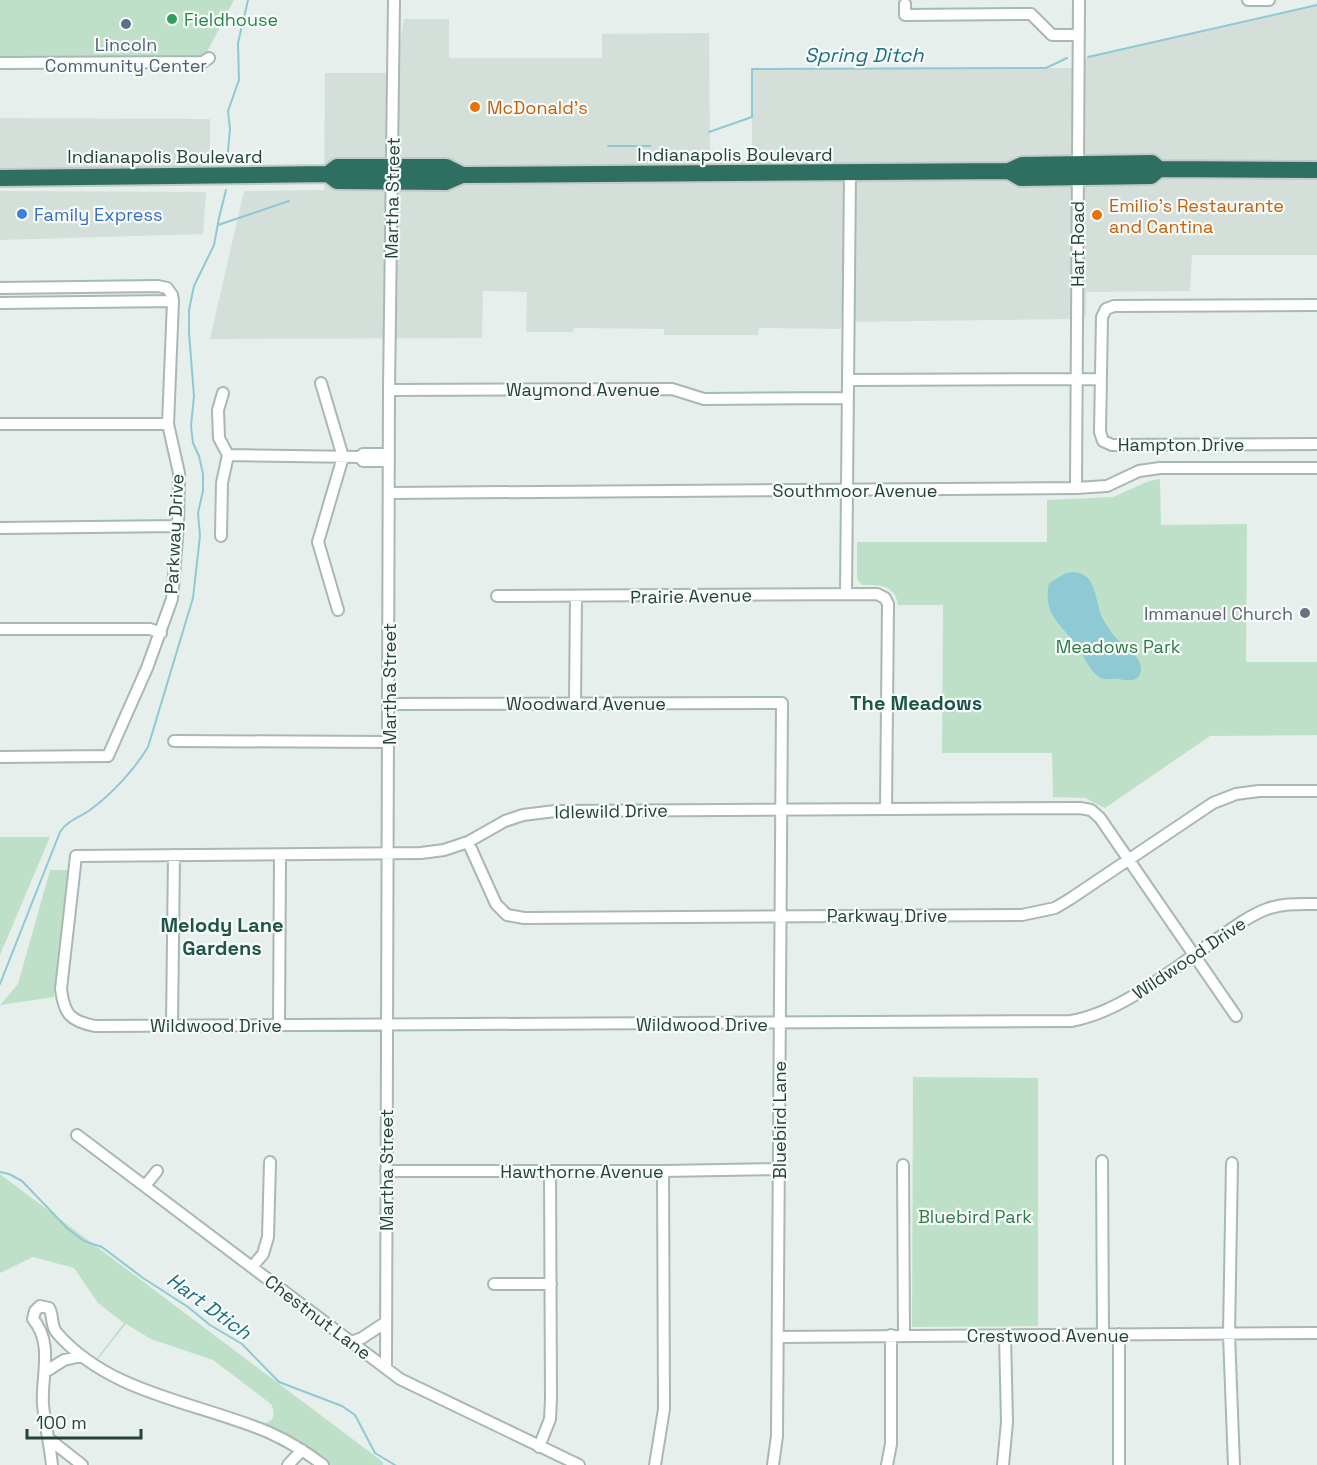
<svg xmlns="http://www.w3.org/2000/svg" width="1317" height="1465" viewBox="0 0 1317 1465" font-family="'Space Grotesk',sans-serif">
<style>
.built{fill:#d4dfda}
.green{fill:#bfe0c8}
.water{fill:#8ec9d4}
.lines{fill:none;stroke-linecap:round;stroke-linejoin:round}
.stream{stroke:#8ec9d4;stroke-width:2}
.minor-casing{stroke:#a8b8b2;stroke-width:14}
.highway-casing{stroke:#c2cac8;stroke-width:20}
.minor{stroke:#fff;stroke-width:10}
.highway{stroke:#2f6f62;stroke-width:16}
.leisure-dot{fill:#2e9e5b;stroke:#f7fbf9;stroke-width:2}
.service-dot{fill:#5c6f8a;stroke:#f7fbf9;stroke-width:2}
.food-dot{fill:#e8710a;stroke:#f7fbf9;stroke-width:2}
.shop-dot{fill:#3f7fe0;stroke:#f7fbf9;stroke-width:2}
.worship-dot{fill:#6b7280;stroke:#f7fbf9;stroke-width:2}
.labels{text-anchor:middle;dominant-baseline:central;stroke-width:4.5;stroke-linejoin:round;paint-order:stroke}
.leisure-label{font-size:18px;fill:#27864d;stroke:#f7fbf9;text-anchor:start}
.service-label{font-size:18px;fill:#4e5e75;stroke:#f7fbf9}
.food-label{font-size:18px;fill:#c56008;stroke:#f7fbf9;text-anchor:start}
.street-label{font-size:18px;fill:#24423a;stroke:#f7fbf9}
.shop-label{font-size:18px;fill:#366cbe;stroke:#f7fbf9;text-anchor:start}
.worship-label{font-size:18px;fill:#5b616d;stroke:#f7fbf9;text-anchor:end}
.park-label{font-size:18px;fill:#2d7a4b;stroke:#f7fbf9}
.water-label{font-size:20px;font-style:italic;fill:#1c6f80;stroke:#f7fbf9}
.neighbourhood-label{font-size:20px;font-weight:bold;fill:#1f5548;stroke:#f7fbf9}
</style>
<rect width="100%" height="100%" fill="#e6efeb"/>
<path class="built" d="M1317,5v250h-125l-2,36 -104,1v25l-17,2 -227,3 -1,7 -82,-1 -1,7h-94v-6l-90,-1 -1,4h-47l1,-40 -44,-1 -1,47 -272,1 34,-148 80,-1 1,-117h70l9,-54h45v39h153v-24l107,-1 1,130 42,-4v-90l324,-1 12,-11z
M0,118l210,1v55l-210,-1z
M0,191l206,1 -3,42 -203,6z"/>
<path class="green" d="M0,0h234l-30,58 -204,2z
M1160,479l1,46 86,-1 -1,138h71v73l-107,1 -105,72 -20,-10 -32,-1 -1,-44h-110l1,-148h-45c-3,-21 -19,-20 -36,-20l-5,-6v-37h190v-42l66,-3 36,-16z
M0,837h50l-50,118z
M50,870h18l-14,127 -54,8 18,-21z
M913,1077l125,1v248l-126,1z
M0,1174l383,288v3h-54c-20,-21 -43,-31 -69,-41 13,-1 17,-9 11,-20l-58,-44 -62,-21 -25,-15 -28,35 -1,-1 27,-35 -26,-20 -24,-35 -41,-11 -33,16z"/>
<path class="water" d="M1073,572c24,1 21,27 29,45 4,8 10,17 16,23 7,8 22,15 23,28 0,16 -15,12 -24,11 -6,-1 -12,2 -18,-2 -11,-8 -16,-24 -24,-34 -8,-10 -20,-21 -25,-33 -3,-10 -3,-18 -1,-27l17,-10z"/>
<g class="lines">
<path class="stream" d="M1088,57l229,-52
M709,132l43,-15v-48l294,-1 21,-10
M608,146h42
M227,162l3,-33 -2,-18 11,-31 -1,-37 10,-43
M218,225l71,-24
M0,984l60,-152c8,-12 19,-14 30,-22 22,-16 44,-40 58,-63l45,-149 7,-62 -2,-23 5,-22v-17l-4,-18 -6,-13 -2,-17 3,-30 -5,-63v-23l5,-24 20,-41 5,-27 7,-28
M0,1172l9,2 13,7 46,48 16,12 18,6 41,31 45,29 22,18 32,19 37,38 63,24 13,9 20,38 20,12"/>
<g class="minor-casing">
<path id="minor" d="M1248,0h21
M905,4v11l126,-1 21,21h26
M0,63l203,-1 6,-4
M0,288l158,-2 9,2 5,7 1,6 -5,123 11,49 -1,53 -6,73 -25,69 -39,88 -108,1
M0,303l173,-2
M1317,305l-203,1 -8,3 -4,8 -2,115 3,9 9,4 205,-1
M848,380l253,-1
M321,383l22,74 -25,85 20,68
M389,390l283,-1 32,10 144,-1
M0,424h168
M228,455l132,2 3,-3h26
M360,457l3,4h26
M1076,488l3,-488
M389,493l687,-5 31,-2 32,-15 21,-3h157
M0,528l178,-2
M221,536l1,-53 6,-28 -9,-17 -1,-28 5,-17
M846,594l4,-421
M497,596l380,-2 8,4 3,6 -2,204
M0,629h150l11,4
M575,702l1,-105
M389,704l393,-1 -5,733 -4,29
M174,741l214,1
M468,842l28,62 11,11 17,3 498,-3 33,-7 15,-9 143,-96 23,-9 23,-3h58
M1236,1016l-136,-198 -9,-8 -11,-2 -525,3 -32,4 -18,6 -37,21 -24,8 -23,3 -345,3 -15,133c3,25 9,32 34,37l976,-5c53,-9 107,-57 152,-86 14,-10 28,-20 44,-26 16,-6 33,-5 50,-5
M172,1025l2,-170
M279,1025l1,-170
M77,1135l323,244 179,86
M1102,1161l1,173
M1232,1163l-3,171 5,131
M903,1165l1,170
M386,1171h277l116,-2
M145,1186l12,-15
M252,1267l11,-13 5,-17 2,-75
M494,1284h57
M1119,1334v131
M778,1337l539,-4
M351,1342l11,-4 24,-16
M386,1368l3,-978 5,-390
M45,1372l19,-12 17,-4
M49,1439l33,26
M539,1447l11,-28 1,-20 -1,-228
M52,1465c-2,-20 -7,-40 -9,-60 -2,-30 11,-61 -10,-86l2,-8 5,-5 9,2c5,8 1,17 8,25 53,61 140,69 211,99 20,9 38,20 55,33
M288,1465l14,-15
M655,1465l9,-56 -1,-238
M887,1465l4,-21v-109
M1003,1465l4,-43 -2,-87"/>
</g>
<g class="highway-casing">
<path id="highway" d="M1009,171l12,7 130,-2 8,-7
M328,174l9,7 109,1 16,-7 547,-4 13,-6 130,-2 7,6 158,1
M0,178l328,-4 9,-7h109l16,8"/>
</g>
<use href="#minor" class="minor"/>
<use href="#highway" class="highway"/>
</g>
<circle class="leisure-dot" cx="172" cy="19" r="6"/>
<circle class="service-dot" cx="126" cy="24" r="6"/>
<g class="food-dot">
<circle cx="475" cy="107" r="6"/>
<circle cx="1097" cy="215" r="6"/>
</g>
<circle class="shop-dot" cx="22" cy="214" r="6"/>
<circle class="worship-dot" cx="1305" cy="613" r="6"/>
<g class="labels">
<g class="leisure-label">
<text x="184" y="19">Fieldhouse</text>
</g>
<g class="service-label">
<text x="126" y="44">Lincoln<tspan x="126" dy="21">Community Center</tspan></text>
</g>
<g class="food-label">
<text x="487" y="107">McDonald's</text>
<text x="1109" y="205">Emilio's Restaurante<tspan x="1109" dy="21">and Cantina</tspan></text>
</g>
<g class="street-label">
<text x="735" y="154">Indianapolis Boulevard</text>
<text x="165" y="156">Indianapolis Boulevard</text>
<text transform="translate(392 198) rotate(-89)">Martha Street</text>
<text transform="translate(1077 244) rotate(-90)">Hart Road</text>
<text x="583" y="389">Waymond Avenue</text>
<text x="1181" y="444">Hampton Drive</text>
<text x="855" y="490">Southmoor Avenue</text>
<text transform="translate(174 534) rotate(-87)">Parkway Drive</text>
<text transform="translate(691 596) rotate(-1)">Prairie Avenue</text>
<text transform="translate(389 684) rotate(-90)">Martha Street</text>
<text x="586" y="703">Woodward Avenue</text>
<text transform="translate(611 811) rotate(-1)">Idlewild Drive</text>
<text x="887" y="915">Parkway Drive</text>
<text transform="translate(1189 958) rotate(-34)">Wildwood Drive</text>
<text x="702" y="1024">Wildwood Drive</text>
<text x="216" y="1025">Wildwood Drive</text>
<text transform="translate(779 1120) rotate(-90)">Bluebird Lane</text>
<text transform="translate(386 1170) rotate(-90)">Martha Street</text>
<text x="582" y="1171">Hawthorne Avenue</text>
<text transform="translate(318 1317) rotate(37)">Chestnut Lane</text>
<text x="1048" y="1335">Crestwood Avenue</text>
</g>
<g class="shop-label">
<text x="34" y="214">Family Express</text>
</g>
<g class="worship-label">
<text x="1293" y="613">Immanuel Church</text>
</g>
<g class="park-label">
<text x="1118" y="646">Meadows Park</text>
<text x="975" y="1216">Bluebird Park</text>
</g>
<g class="water-label">
<text x="864" y="55">Spring Ditch</text>
<text transform="translate(209 1306) rotate(36)">Hart Dtich</text>
</g>
<g class="neighbourhood-label">
<text x="916" y="703">The Meadows</text>
<text x="222" y="925">Melody Lane<tspan x="222" dy="23">Gardens</tspan></text>
</g>
</g>
<path d="M27 1429v9h114v-9" fill="none" stroke="#24423a" stroke-width="3"/>
<text x="36" y="1429" font-size="18" fill="#24423a" stroke="#f7fbf9" stroke-width="4.5" paint-order="stroke">100 m</text>
</svg>
